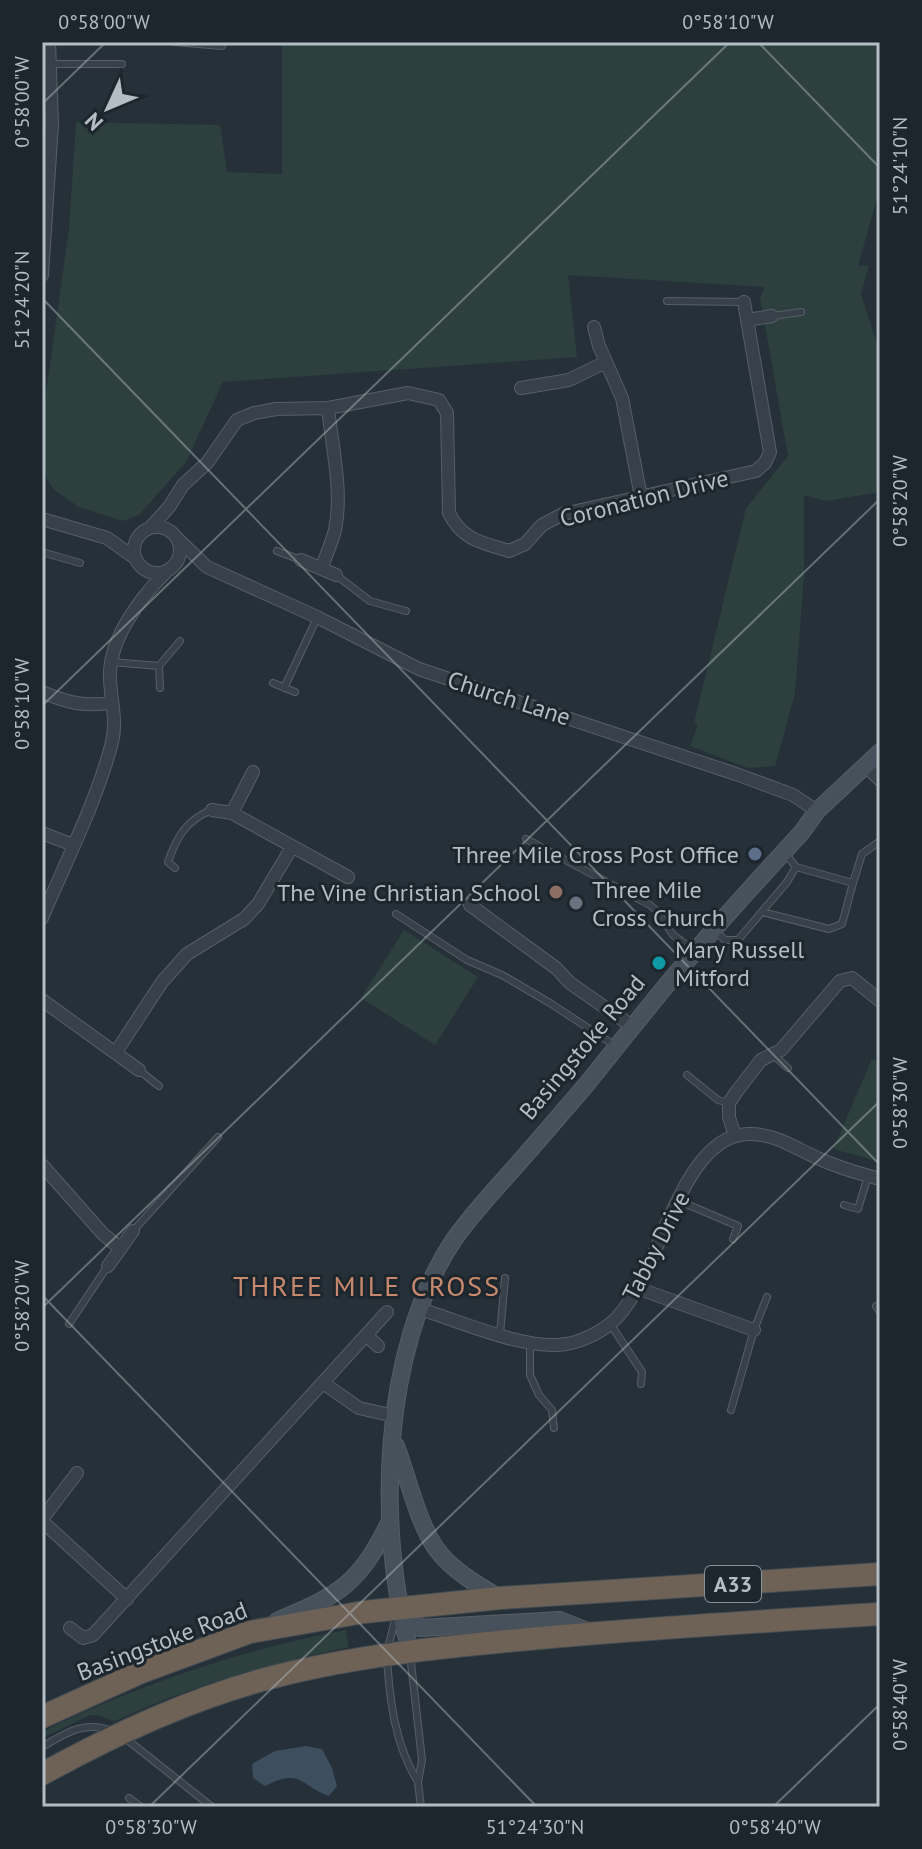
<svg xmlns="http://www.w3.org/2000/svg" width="922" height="1849" viewBox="0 0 922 1849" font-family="'PT Sans',sans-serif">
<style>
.green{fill:#2d403e}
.water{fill:#3d4f5f}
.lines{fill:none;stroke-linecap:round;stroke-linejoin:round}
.lane-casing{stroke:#575f66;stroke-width:8}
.street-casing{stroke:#575f66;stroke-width:14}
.secondary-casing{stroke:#575f66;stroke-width:18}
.highway-casing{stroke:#444c53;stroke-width:24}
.lane{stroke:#384149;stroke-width:6}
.street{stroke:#384149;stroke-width:12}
.secondary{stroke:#47515b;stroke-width:16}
.highway{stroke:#6e6257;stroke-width:22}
.ticks{fill:none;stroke:#b4bcc4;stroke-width:2;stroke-opacity:0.45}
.service-dot{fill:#5c6f8a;stroke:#1e262d;stroke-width:3}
.education-dot{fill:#8d6e63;stroke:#1e262d;stroke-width:3}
.worship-dot{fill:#6b7280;stroke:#1e262d;stroke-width:3}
.culture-dot{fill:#0f9aa8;stroke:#1e262d;stroke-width:3}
.labels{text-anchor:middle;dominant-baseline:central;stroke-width:6;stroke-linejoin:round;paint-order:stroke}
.shield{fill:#1e262d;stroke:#878f97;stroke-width:2}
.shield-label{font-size:22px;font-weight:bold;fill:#b4bcc4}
.street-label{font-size:24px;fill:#b4bcc4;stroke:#1e262d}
.poi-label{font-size:24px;fill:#b4bcc4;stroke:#1e262d;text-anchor:end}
.quarter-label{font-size:28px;letter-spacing:2px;fill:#c6896d;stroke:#1e262d}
.neatline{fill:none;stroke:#b4bcc4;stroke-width:3}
.ticks-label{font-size:20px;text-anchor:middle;fill:#b4bcc4}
</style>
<rect width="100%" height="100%" fill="#253038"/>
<path class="green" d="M282,42h598v145l-22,79h11l-8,28 19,59v139l-54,9 -22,-6v80l-9,119 -20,72 -27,2 -58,-22 8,-21 -4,-2 52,-215 42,-52 -28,-159 5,-10 -197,-12 9,82 -354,25 -37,80 -47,53 -16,6 -44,-14 -26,-18 -10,-18 -1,-50 27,-192 7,-107 144,3 7,47 55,2z
M404,930l74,47 -43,68 -74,-47z
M872,1059l8,4v99l-43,-12 -3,-3z
M346,1630l3,17c-81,17 -159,39 -234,74l-18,-6h-7l-48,23v-6l14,-7c93,-44 189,-76 290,-95z"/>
<path class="water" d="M306,1746l16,3 10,19 5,18 -8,10c-29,-10 -27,-29 -64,-10l-12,-8 -1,-14 23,-13z"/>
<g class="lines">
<g class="lane-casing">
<path id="lane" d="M175,42l47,4
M50,64h72
M667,301l77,1
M773,316l28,-4
M277,551l24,9
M42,552l38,11
M336,575l34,26 36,10
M111,662l48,4
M273,683l22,9
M160,688l-1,-22 21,-25
M284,688l33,-70
M526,839l124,66 7,6 16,24 22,16
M175,868l-7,-6c9,-26 18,-41 43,-52
M853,883l9,-29 18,-13
M762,912l67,17 13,-5 11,-41 -57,-16 -12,-15
M396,914l71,46 35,15 48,28 64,42
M714,930l11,10h13l49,-58 9,-15
M773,1055l15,13
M140,1071l19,15
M687,1075l31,25 11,3
M677,1200l61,26 -5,13
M844,1205l14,4 10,-33
M133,1231l85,-94
M876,1306l4,6
M69,1324l38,-57
M611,1325l31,47 -1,12
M500,1334l5,-56
M530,1343v32l9,20 13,15 2,18
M731,1410l23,-80 13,-33
M388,1648l8,-32
M410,1654l12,106 -4,22 3,25
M387,1659c3,43 8,86 31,123
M125,1738l87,69
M42,1747c24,-14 42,-27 70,-16
M129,1798l12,9"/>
</g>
<g class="street-casing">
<path id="street" d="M42,275l10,-151 -3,-82
M747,320l25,-4
M594,327l5,19 23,52 19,99
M521,388l48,-8 37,-18
M42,519l65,19 28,20
M134 550a23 23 0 1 1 46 0a23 23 0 1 1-46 0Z
M150,528l19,-21 14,-22 24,-22 30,-43 17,-7 22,-4 52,-1 80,-15 31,7 8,13 2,100c13,27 34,30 60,38l16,-7 17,-19 21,-11 193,-43 9,-8 5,-11 -26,-150
M178,539l29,28 110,50 102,52 317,105 57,21 24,16
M301,560l35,15
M322,567c4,-12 10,-25 13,-37 8,-38 -3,-84 -7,-122
M42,692c24,10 44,16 70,10
M866,766l14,14
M212,810l20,3 21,-41
M232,813l116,64
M42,833l31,12
M470,905l86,63 14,15 63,44
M42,918c24,-57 53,-113 69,-172 7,-23 0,-44 -1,-67 -2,-39 30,-81 56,-107
M42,1000l97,70
M116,1052l46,-70 25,-28 57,-35 14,-15 34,-57
M735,1136l-6,-19v-14l8,-12 24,-31 20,-10 59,-69 12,-3 27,22
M42,1165l61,69 17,14
M108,1266l25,-35
M637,1288l117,42
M420,1309c40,12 106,42 146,35 14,-2 33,-11 44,-20 49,-38 66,-188 138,-190 28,-1 50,16 74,26 18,8 39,14 58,19
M366,1335l12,11
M323,1383l36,25 35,8
M42,1519l35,-46
M42,1521l85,78
M70,1628l13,10 10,-3 294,-323"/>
</g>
<g class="secondary-casing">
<path id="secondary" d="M396,1446c12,31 21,74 39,101 15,22 42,38 65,51
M399,1609l21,19 140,-8 30,12
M277,1621c64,-27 82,-37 113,-100
M410,1651c-34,-122 -29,-301 43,-410 16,-23 35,-44 54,-65 27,-30 53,-61 79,-91 36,-44 70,-89 107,-131 35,-42 72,-81 109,-122l15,-21 63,-59"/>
</g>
<g class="highway-casing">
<path id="highway" d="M42,1717l97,-44 111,-41 114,-20 136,-14 380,-24
M42,1774c75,-41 152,-77 235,-98 83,-21 167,-29 252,-37 117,-11 234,-18 351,-25"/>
</g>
<use href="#lane" class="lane"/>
<use href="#street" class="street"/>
<use href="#secondary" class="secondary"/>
<use href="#highway" class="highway"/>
</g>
<path class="ticks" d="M758,42l122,126M42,104l64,-62M42,298l838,867M42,706l688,-664M42,1295l495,512M42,1308l838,-809M149,1807l731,-706M773,1807l107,-103"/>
<circle class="service-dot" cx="755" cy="854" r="8"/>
<circle class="education-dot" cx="556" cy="892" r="8"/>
<circle class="worship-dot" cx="576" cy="903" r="8"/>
<circle class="culture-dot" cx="659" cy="963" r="8"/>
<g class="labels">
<rect class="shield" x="705" y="1566" width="56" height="36" rx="6"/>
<g class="shield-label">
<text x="733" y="1584">A33</text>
</g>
<g class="street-label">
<text transform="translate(644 498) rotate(-14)">Coronation Drive</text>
<text transform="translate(509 698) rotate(18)">Church Lane</text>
<text transform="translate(582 1047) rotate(-50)">Basingstoke Road</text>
<text transform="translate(656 1246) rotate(-63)">Tabby Drive</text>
<text transform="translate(162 1641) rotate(-21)">Basingstoke Road</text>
</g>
<g class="poi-label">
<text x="739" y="854">Three Mile Cross Post Office</text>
<text x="592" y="889" text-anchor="start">Three Mile<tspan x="592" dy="28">Cross Church</tspan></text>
<text x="540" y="892">The Vine Christian School</text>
<text x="675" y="949" text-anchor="start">Mary Russell<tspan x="675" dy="28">Mitford</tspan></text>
</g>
<g class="quarter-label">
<text x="367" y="1285">THREE MILE CROSS</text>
</g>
</g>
<rect width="922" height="1849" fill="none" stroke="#1e262d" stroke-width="88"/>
<g transform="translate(108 108) rotate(226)" stroke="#1e262d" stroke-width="6" paint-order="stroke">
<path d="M0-6L14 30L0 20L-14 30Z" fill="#b4bcc4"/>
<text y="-12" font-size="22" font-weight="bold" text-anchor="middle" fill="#b4bcc4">N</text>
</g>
<rect x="44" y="44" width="834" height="1761" class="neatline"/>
<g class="ticks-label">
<text x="104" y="29">0°58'00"W</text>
<text x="728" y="29">0°58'10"W</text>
<text transform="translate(22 102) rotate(-90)" y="7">0°58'00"W</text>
<text transform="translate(900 166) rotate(-90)" y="7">51°24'10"N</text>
<text transform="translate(22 300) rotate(-90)" y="7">51°24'20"N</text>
<text transform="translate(900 501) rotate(-90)" y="7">0°58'20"W</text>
<text transform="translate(22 704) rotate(-90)" y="7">0°58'10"W</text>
<text transform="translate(900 1103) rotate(-90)" y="7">0°58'30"W</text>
<text transform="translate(22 1306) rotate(-90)" y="7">0°58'20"W</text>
<text transform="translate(900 1705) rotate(-90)" y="7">0°58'40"W</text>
<text x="151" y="1834">0°58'30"W</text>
<text x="535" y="1834">51°24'30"N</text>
<text x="775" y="1834">0°58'40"W</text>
</g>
</svg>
